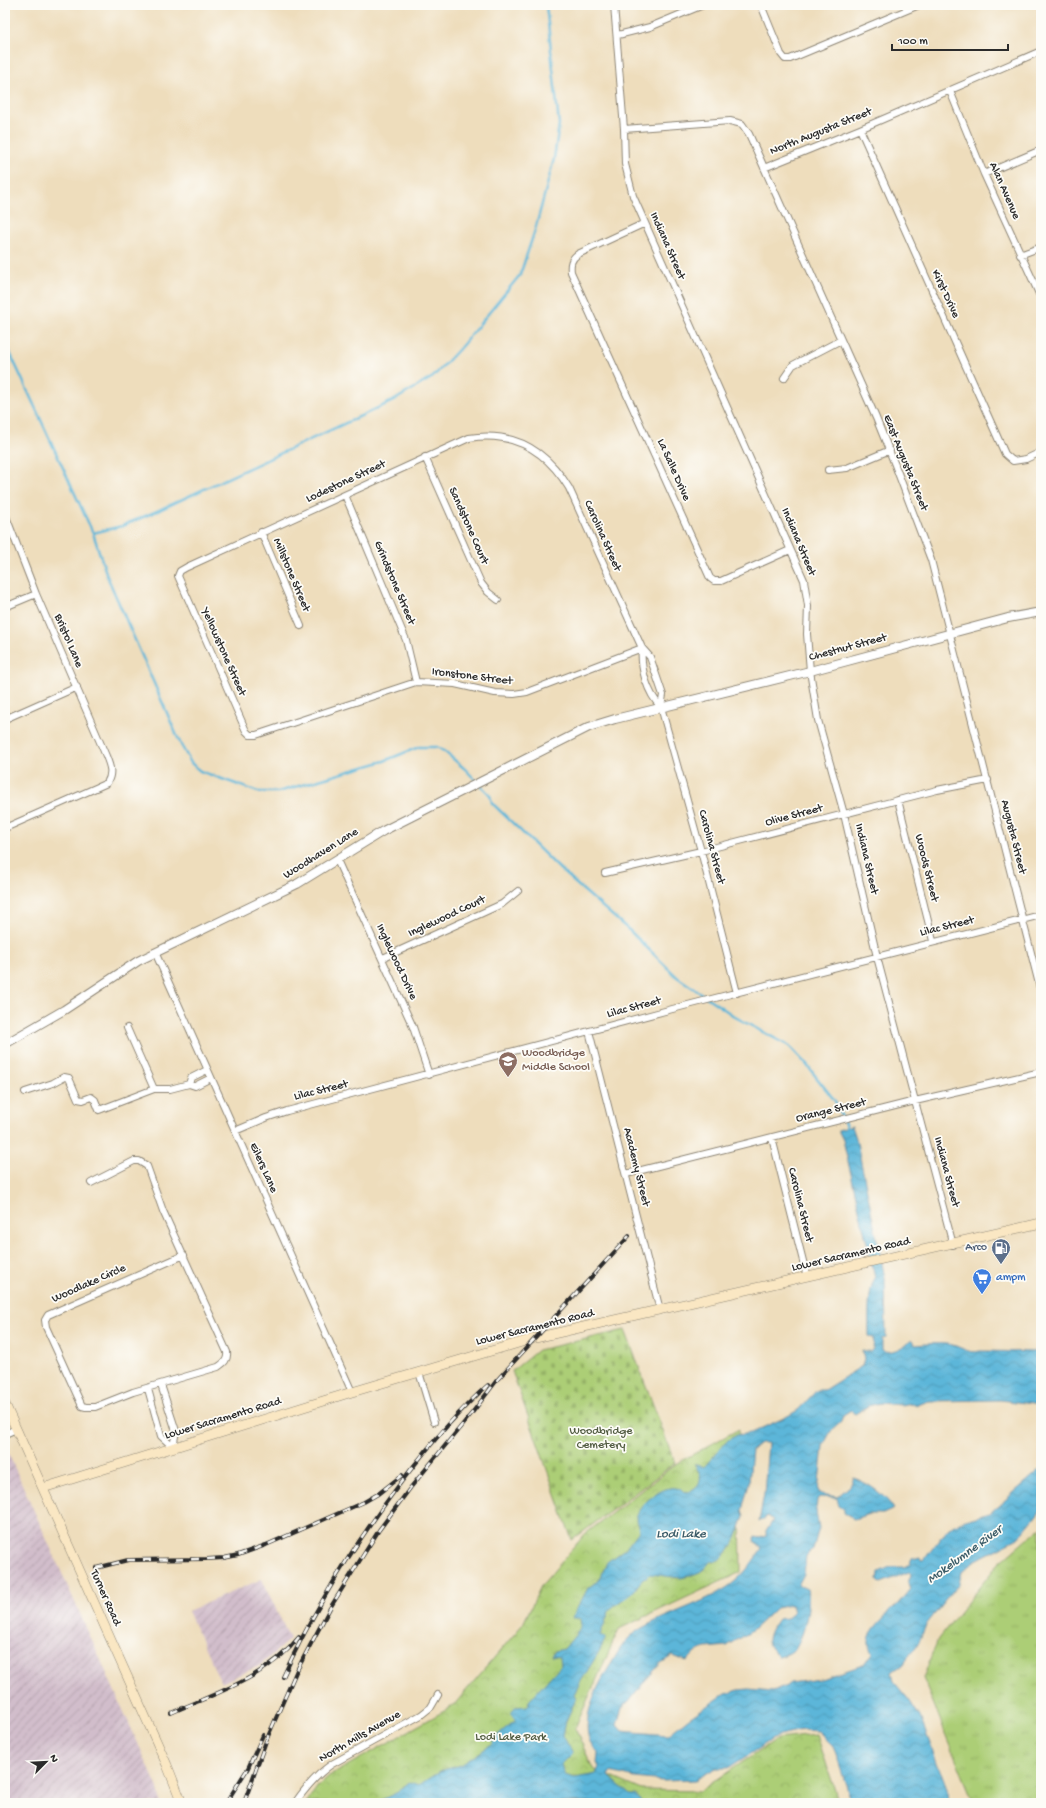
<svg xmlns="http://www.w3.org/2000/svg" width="1046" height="1808" viewBox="0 0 1046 1808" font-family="'Gochi Hand',sans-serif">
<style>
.industrial{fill:url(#industrial-furrows)}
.grass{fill:url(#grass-tufts);stroke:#6c7c50}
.cemetery{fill:url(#cemetery-stones);stroke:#6c7c50}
.park{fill:url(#park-crowns);stroke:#6c7c50}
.water{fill:url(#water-waves);stroke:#447082;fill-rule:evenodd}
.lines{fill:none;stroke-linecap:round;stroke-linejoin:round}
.stream{stroke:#5cb6d9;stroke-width:2.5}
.minor-casing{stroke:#8c8474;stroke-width:8}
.tertiary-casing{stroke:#8c8474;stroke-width:10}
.secondary-casing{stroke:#8c8474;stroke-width:10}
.minor{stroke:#fff;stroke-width:6}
.tertiary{stroke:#fff;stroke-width:8}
.secondary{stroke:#fae7c3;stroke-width:9}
.rail-casing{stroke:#2b2b2b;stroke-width:4}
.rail{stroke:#fdfcf7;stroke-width:2.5;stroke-dasharray:8;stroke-linecap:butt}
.labels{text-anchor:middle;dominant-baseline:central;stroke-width:3.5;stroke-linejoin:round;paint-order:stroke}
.street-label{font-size:12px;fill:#2b2b2b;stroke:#fdfcf7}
.education-label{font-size:12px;fill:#785e54;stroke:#fdfcf7;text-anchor:start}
.service-label{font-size:12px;fill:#4e5e75;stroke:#fdfcf7;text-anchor:end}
.shop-label{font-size:12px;fill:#366cbe;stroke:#fdfcf7;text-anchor:start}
.park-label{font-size:12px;fill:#525c42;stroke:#fdfcf7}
.water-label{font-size:13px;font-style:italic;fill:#3c5c68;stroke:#fdfcf7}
</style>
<defs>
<pattern id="industrial-furrows" width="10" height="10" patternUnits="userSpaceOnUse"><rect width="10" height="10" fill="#d1bdcb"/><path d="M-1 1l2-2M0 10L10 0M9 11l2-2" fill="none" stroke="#aa9aa5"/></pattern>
<pattern id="grass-tufts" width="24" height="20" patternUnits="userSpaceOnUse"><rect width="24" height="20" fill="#acce76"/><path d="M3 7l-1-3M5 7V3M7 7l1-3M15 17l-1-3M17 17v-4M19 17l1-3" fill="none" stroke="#94b166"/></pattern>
<pattern id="cemetery-stones" width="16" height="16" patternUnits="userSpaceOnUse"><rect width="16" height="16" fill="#acce76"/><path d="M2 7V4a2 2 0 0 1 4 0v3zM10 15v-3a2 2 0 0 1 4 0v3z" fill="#94b166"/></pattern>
<pattern id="park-crowns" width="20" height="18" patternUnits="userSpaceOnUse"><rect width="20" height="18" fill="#acce76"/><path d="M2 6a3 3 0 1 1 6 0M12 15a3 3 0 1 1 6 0" fill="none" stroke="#94b166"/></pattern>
<pattern id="water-waves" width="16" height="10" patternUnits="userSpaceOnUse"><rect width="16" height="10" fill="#5cb6d9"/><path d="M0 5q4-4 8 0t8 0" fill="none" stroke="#4c94b0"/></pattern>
</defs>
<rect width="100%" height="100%" fill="#fdfcf7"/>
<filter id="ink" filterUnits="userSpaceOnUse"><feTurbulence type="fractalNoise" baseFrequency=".025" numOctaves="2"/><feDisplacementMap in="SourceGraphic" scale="8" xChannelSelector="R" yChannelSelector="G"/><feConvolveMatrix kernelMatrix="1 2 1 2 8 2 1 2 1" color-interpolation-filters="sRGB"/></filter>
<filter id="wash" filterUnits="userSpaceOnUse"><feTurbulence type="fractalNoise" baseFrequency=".012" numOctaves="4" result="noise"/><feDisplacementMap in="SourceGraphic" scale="16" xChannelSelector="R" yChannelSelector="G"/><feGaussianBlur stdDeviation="0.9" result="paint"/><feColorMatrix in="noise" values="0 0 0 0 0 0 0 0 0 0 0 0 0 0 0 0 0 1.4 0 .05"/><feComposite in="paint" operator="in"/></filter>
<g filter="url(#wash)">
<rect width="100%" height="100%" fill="#eeddbc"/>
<path class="industrial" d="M5,1446l153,342 3,15h-156z
M262,1579l28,60 -31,27 -38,17 -33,-72z"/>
<path class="grass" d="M1041,1527v276h-67l-51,-125 15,-39 60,-75z"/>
<path class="cemetery" d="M625,1330l50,133 -103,77 -60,-169 26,-21z"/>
<path class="park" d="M739,1429l2,143 -122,57 -44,99 18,41 49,21 58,1 77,-52 40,-4 22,68h-533l12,-17 11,-10 124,-70 70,-82 18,-38 44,-52 92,-71z"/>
<path class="water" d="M852,1126l4,12 29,140 1,59 -4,1v12c10,5 22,-4 30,-10l3,5c11,-1 21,-2 32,-1 13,1 21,11 33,7l61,1v53l-41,-5 -71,1 -12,4 -5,-2 -11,2 -21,-2 -12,3 -13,8 -4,-3 -8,5 -3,7 -9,8 -8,15 -5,45 4,3 15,3 13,-11 4,-8c16,6 31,17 40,31l-11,5h-14l-15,5 -10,-5v-5l-5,-3 -2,-8 -18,-1 -2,3 -1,11 3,17 -6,21 -7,7 -2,18 -6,11 9,4c4,16 -2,44 -11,58 -4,6 -11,8 -17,10 -3,-3 -7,-7 -9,-10 -6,-9 3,-21 8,-28l10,-1 5,-6 -2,-7 -15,3 -24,23 -25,15 -21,2 -9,3 -10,10 -15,-5 -11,7 -17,19 -15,20 -7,6 -5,17 5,6 46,4 21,-17 36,-24 14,-4 9,-1 25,2 12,-4 5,-4 31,-4 42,-14 9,-12c-11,-18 10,-33 22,-45 6,-6 11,-13 16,-19l-2,-6 3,-9 -2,-2 -28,11 -3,-3 1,-8 11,-5h14l6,-3 2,-5 8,-2 1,3h3l17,-23 9,-9 15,-8 25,-7 51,-44v41l-23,28 -44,23 -12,11 -3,11 -33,42 -8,19 -16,21 -10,7 2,10 15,18 11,17 27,72 1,14h-96l-19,-57 -15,-15 -16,-1 -23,5 -51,33h-12l-21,12 -32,1 -28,-3 -24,-6 -2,4 21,19h5l7,8h-267l23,-11 11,-10 10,3 21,-14 21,-6 30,-20 10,-13 15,-12 -5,-7 5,-6 11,-1 2,-5 32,-36 -1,-8 -8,-1 3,-5 9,-2 17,-21 -1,-10h-8l16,-30 12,-9 7,-17 19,-14 13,-17c0,-4 -3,-9 -3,-12 1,-14 27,-34 40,-31 4,0 6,3 8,5 16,-4 22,-16 10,-28l4,-1 6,3 24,-27 9,-5 14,-2 35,-16 12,-7 19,-20h7l38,-24 2,-7 -2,-8h9l2,-2 1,-11 -5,-1c0,-16 -2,-46 6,-59l-32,-138 -5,-10zM760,1443h8l-4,51 -5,28 9,-6 5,4 -4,7 -3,3v6l-6,2 -5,-1 -1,5 8,6c-10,15 -20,30 -36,40 -29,19 -68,27 -95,48 -8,7 -13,16 -18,25 -14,21 -41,70 -15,91l-1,11 2,4 -3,7 -21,4 -10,-3 -3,-11 11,-11 -10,-17 3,-15 10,-22 -2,-5c10,-20 23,-36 32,-56l-6,-3 10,-26 23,-17 8,-11 9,-7 31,4 9,-2 12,-5 9,-10 8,-1 14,-15 11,-28 -2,-7 7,-27 3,-33z"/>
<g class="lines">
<path class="stream" d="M5,342l88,191 14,43 74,169 10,18 9,8 58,21h20l41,-12 65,-19 35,-14h18l8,5 20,17 25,26 2,8 74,72 64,56 47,46 60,41 52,28 17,18 29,37 12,28
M93,533l29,-7 35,-15 236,-110 40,-24 27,-29 60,-73 15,-45 19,-71 5,-35 -13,-119"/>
</g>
</g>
<g filter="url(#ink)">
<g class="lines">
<g class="minor-casing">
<path id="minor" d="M614,5l10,124 1,35 8,32 171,384 4,26 -1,28 3,37 8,49 26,94 33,143 76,288
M761,5l20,49 4,5h5l129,-54
M618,35l32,-8 53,-22
M950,91l34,83 57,124
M624,129l106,-8 12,3 7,10 127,284 19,47 36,95 110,432
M860,129l145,325 8,7 13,-2 15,-7
M764,168l96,-39 181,-78
M984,174l57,-24
M645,223l-67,31c-7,5 -8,10 -7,18l139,306 4,3h7l69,-31
M1020,255l21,-8
M784,378l9,-13 48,-25
M425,457l56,126 7,9 10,8
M828,470l19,-2 43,-18
M345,495l61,145 10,42
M5,514l31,80 70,162c4,10 7,17 1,27l-102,45
M261,532l40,94
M5,607l31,-13
M642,648l-115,44 -13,2 -19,-1 -40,-9 -39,-2 -160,53h-6l-4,-4 -68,-155 2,-5 7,-4 282,-129c44,-7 77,12 100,50l73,160 8,9 13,38 -2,12 40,144 36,142
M642,648c-2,20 5,45 19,59
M5,719l72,-32
M898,800l35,141
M337,860l76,167 16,48
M605,873l96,-22 236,-61 51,-10
M155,952l197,440
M383,958l119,-54 16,-13
M127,1028l27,61
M589,1031l71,279
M189,1084l2,-6 16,-8
M25,1092l28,-9 11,-6 5,1 9,21 5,1 8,-3 4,3 4,10 55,-21h16l19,-5 6,2 16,-8
M235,1131l31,-13 21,-7 393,-104 361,-92
M772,1138l35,139
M626,1174l289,-73 126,-29
M91,1183l43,-22h5l8,5 16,45 64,141c1,8 -3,11 -9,15l-85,25 -38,15h-9l-4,-1 -36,-79 -1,-7 3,-5 136,-60
M419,1372l15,50
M161,1385l15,46 -3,16
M148,1389l13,47 12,11
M5,1434l11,-5
M295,1803c11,-16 21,-28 37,-39l89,-49 10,-8 7,-12"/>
</g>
<g class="tertiary-casing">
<path id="tertiary" d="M5,1044l59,-34 74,-49 159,-77 86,-53 206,-104 26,-8 195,-48 198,-53 33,-6"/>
</g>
<g class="secondary-casing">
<path id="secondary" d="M5,1404l162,361 15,38
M43,1488l309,-96 183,-54 506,-115"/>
</g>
<use href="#minor" class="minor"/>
<use href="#tertiary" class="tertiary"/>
<use href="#secondary" class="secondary"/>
<g class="rail-casing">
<path id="rail" d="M96,1568l32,-8 79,-1 17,-1 14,-3 28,-10 98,-43 14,-8 24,-19
M283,1677c32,-70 72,-134 119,-196 26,-34 54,-68 86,-96
M171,1713c45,-20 97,-36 128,-76
M226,1803l22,-35 15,-33
M244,1803l22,-62 30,-69 34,-64 49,-78 32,-43 61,-74 25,-33 132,-144"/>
</g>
<use href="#rail" class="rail"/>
</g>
</g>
<defs>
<g id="school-pin" transform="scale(1)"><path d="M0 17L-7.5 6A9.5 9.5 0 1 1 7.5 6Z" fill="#8d6e63" stroke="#fdfcf7"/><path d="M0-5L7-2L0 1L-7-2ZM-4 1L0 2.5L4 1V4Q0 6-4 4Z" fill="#fff"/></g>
<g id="fuel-pin" transform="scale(1)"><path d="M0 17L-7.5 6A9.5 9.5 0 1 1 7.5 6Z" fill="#5c6f8a" stroke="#fdfcf7"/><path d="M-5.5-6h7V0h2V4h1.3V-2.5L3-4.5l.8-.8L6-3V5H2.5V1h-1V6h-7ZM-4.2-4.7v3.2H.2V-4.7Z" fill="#fff"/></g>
<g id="supermarket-pin" transform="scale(1)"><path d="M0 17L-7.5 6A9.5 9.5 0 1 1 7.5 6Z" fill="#3f7fe0" stroke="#fdfcf7"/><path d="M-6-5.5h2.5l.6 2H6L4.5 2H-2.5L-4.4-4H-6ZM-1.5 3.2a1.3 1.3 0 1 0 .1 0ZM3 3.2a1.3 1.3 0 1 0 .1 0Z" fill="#fff"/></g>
</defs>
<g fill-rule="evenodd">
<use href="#school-pin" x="508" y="1061"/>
<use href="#fuel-pin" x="1001" y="1248"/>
<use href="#supermarket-pin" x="982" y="1278"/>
</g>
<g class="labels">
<g class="street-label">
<text transform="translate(821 132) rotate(-22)">North Augusta Street</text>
<text transform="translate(1004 191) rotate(66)">Alan Avenue</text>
<text transform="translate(667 246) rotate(66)">Indiana Street</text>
<text transform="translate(945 294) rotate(65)">Kirst Drive</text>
<text transform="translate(905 463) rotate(68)">East Augusta Street</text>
<text transform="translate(673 470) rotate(66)">La Salle Drive</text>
<text transform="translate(346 482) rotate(-25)">Lodestone Street</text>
<text transform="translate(468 526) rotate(66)">Sandstone Court</text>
<text transform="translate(602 536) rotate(66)">Carolina Street</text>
<text transform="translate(798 542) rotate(67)">Indiana Street</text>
<text transform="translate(291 575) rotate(67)">Millstone Street</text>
<text transform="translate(394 583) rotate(67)">Grindstone Street</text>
<text transform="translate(68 641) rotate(67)">Bristol Lane</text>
<text transform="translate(848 648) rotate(-15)">Chestnut Street</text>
<text transform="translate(223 652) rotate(66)">Yellowstone Street</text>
<text transform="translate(472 677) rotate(7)">Ironstone Street</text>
<text transform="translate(794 816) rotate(-15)">Olive Street</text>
<text transform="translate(1013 837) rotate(76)">Augusta Street</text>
<text transform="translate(711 847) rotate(75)">Carolina Street</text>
<text transform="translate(321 854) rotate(-32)">Woodhaven Lane</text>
<text transform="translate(866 859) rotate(77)">Indiana Street</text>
<text transform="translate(926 868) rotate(76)">Woods Street</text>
<text transform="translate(447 917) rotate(-25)">Inglewood Court</text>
<text transform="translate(947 927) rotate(-14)">Lilac Street</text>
<text transform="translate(396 962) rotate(65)">Inglewood Drive</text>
<text transform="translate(634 1008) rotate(-15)">Lilac Street</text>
<text transform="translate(321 1091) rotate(-14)">Lilac Street</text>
<text transform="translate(831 1111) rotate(-14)">Orange Street</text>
<text transform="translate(636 1167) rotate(76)">Academy Street</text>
<text transform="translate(263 1168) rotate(66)">Eilers Lane</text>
<text transform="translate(946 1172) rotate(75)">Indiana Street</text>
<text transform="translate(800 1205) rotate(76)">Carolina Street</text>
<text transform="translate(851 1255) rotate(-13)">Lower Sacramento Road</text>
<text transform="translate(89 1284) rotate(-24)">Woodlake Circle</text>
<text transform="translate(535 1328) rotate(-14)">Lower Sacramento Road</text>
<text transform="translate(223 1419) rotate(-17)">Lower Sacramento Road</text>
<text transform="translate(105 1598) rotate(66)">Turner Road</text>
<text transform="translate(360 1737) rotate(-30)">North Mills Avenue</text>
</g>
<g class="education-label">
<text x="522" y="1054">Woodbridge<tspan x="522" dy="14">Middle School</tspan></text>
</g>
<g class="service-label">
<text x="987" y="1248">Arco</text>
</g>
<g class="shop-label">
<text x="996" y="1278">ampm</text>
</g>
<g class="park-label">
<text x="601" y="1432">Woodbridge<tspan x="601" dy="14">Cemetery</tspan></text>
<text x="511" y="1738">Lodi Lake Park</text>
</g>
<g class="water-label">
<text x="681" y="1534">Lodi Lake</text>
<text transform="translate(965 1555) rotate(-36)">Mokelumne River</text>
</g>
</g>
<rect width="1046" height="1808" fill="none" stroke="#fdfcf7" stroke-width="20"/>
<g transform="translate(46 1762) rotate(66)" stroke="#fdfcf7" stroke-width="3" paint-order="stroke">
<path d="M0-3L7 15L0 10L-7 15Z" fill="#2b2b2b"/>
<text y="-6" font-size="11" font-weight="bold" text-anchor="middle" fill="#2b2b2b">N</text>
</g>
<path d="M892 44v6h116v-6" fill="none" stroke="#2b2b2b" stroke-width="2"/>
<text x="898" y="44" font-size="12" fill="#2b2b2b" stroke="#fdfcf7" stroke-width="3" paint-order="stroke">100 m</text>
</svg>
